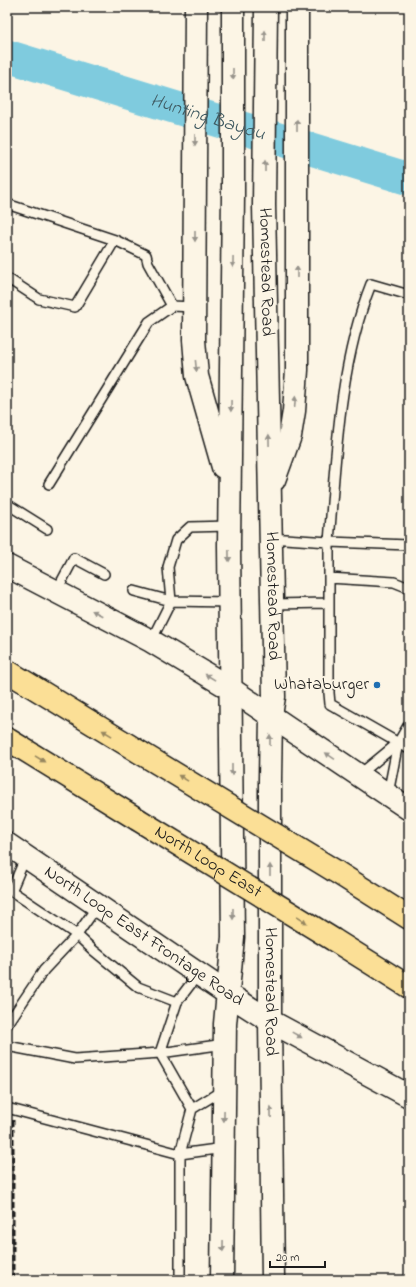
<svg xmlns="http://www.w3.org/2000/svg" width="416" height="1287" viewBox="0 0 416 1287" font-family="'Indie Flower',sans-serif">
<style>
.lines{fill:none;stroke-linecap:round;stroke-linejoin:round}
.river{stroke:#7fcbde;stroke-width:33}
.service-casing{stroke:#1c1c1c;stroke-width:12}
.secondary-casing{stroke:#1c1c1c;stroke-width:25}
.motorway-casing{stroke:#1c1c1c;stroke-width:25}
.service{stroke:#fcf5e5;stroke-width:9}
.secondary{stroke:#fcf5e5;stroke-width:22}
.motorway{stroke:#fbdf96;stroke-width:22}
.rail{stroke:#1c1c1c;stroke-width:3;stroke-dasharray:6 3;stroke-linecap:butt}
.motorway-bridge-casing{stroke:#1c1c1c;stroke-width:25;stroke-linecap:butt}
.motorway-bridge{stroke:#fbdf96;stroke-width:22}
.oneway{fill:#97938b}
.oneway2{fill:#97875f}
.poi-dot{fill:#1f6fb2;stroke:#fcf5e5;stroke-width:1.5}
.labels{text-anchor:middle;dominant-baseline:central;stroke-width:3.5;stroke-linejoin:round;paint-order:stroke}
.street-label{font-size:18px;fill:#1c1c1c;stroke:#fcf5e5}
.poi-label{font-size:18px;fill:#1c1c1c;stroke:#fcf5e5;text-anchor:end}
.water-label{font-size:19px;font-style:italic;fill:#3f5960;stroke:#fcf5e5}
</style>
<rect width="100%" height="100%" fill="#fcf5e5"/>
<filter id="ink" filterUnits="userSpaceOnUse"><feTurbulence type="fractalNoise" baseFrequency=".025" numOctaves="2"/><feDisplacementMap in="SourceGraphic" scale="8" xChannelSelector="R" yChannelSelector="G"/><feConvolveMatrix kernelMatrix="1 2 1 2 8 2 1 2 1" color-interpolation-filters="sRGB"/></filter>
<g filter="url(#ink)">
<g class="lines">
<path class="river" id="s1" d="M7,56l402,123"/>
<g class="service-casing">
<path id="service" d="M7,204l108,36 31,15 2,8 24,43 22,1
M7,278l32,21 36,8 40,-67
M49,484l100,-162 23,-16
M7,504l40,25
M270,538l59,4c7,-87 10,-177 42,-258l38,11
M409,545l-80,-3v151l1,11 79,45
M329,578l65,4 15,6
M134,591l37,10 59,1
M56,592l18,-34 30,16
M272,604l57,-1
M151,641l20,-40 -3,-34 8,-27 14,-13 39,-1
M359,775l39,-32 11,-19
M388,794l10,-51
M26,856l-14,33 1,3 64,43 16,15 45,37 39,15
M7,1025l37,-55 33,-35 21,-30
M7,1046l68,13 85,-6 65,-9
M7,1108l173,46 12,-45 31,-19
M192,1109l-32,-56 17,-51 22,-29
M180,1280v-126l44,-6"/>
</g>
<g class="secondary-casing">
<g id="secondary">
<path d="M196,7l-2,333 3,36 26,91"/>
<path id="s2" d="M266,7l-2,198 10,492 -3,18 -1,65v241l3,259"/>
<path d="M274,480l16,-44 4,-25 3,-41v-363"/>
<path d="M7,566l144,75 80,48 178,120"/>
<path id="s3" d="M7,844l221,150 42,27 139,75"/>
<path d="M222,1280l3,-256 8,-87 -4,-392 4,-350v-188"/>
</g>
</g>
<g class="motorway-casing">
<path id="motorway" d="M7,671l134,82
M7,739l130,80
M335,871l74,47
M334,940l75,47"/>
</g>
<use href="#service" class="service"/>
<use href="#secondary" class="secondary"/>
<use href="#motorway" class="motorway"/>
<path class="rail" d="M13,1120v160"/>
<g class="motorway-bridge-casing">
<g id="motorway-bridge">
<path d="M141,753l194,118"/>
<path id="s4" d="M137,819l197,121"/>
</g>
</g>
<use href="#motorway-bridge" class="motorway-bridge"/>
</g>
<defs><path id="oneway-solid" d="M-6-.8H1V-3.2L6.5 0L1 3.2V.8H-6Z"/></defs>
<g class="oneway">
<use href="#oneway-solid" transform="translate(265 36) rotate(-90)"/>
<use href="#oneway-solid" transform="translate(233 74) rotate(90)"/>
<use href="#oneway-solid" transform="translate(297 125) rotate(-90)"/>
<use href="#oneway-solid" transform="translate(195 140) rotate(90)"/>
<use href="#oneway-solid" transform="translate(265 166) rotate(-90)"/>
<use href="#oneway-solid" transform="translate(195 236) rotate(90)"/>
<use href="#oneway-solid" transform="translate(233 262) rotate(91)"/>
<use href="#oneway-solid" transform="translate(297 272) rotate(-90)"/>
<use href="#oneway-solid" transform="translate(196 366) rotate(84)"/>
<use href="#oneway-solid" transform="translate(295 402) rotate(-86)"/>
<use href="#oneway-solid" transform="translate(231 406) rotate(91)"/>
<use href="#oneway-solid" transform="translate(269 440) rotate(-91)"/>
<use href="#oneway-solid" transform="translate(229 556) rotate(89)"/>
<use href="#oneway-solid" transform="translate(97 613) rotate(-153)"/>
<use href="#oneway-solid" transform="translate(210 677) rotate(-149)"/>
<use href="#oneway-solid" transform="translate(270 740) rotate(-90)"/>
<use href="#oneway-solid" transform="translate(330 756) rotate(-146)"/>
<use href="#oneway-solid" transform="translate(232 770) rotate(90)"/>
<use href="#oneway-solid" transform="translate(270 870) rotate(-90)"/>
<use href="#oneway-solid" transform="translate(233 914) rotate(90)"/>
<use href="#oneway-solid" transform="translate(297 1035) rotate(29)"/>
<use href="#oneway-solid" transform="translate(271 1112) rotate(-91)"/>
<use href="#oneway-solid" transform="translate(224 1116) rotate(91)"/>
<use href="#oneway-solid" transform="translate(223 1246) rotate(91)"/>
</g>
<g class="oneway2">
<use href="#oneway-solid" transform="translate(107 733) rotate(-149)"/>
<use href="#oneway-solid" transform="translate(40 759) rotate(32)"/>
<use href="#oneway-solid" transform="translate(183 778) rotate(-149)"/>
<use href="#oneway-solid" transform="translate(302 920) rotate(32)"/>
</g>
</g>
<circle class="poi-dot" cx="377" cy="685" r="4"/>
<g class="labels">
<g class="street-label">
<text stroke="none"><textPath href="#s2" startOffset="265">Homestead Road</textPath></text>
<text stroke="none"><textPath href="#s2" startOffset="589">Homestead Road</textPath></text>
<text stroke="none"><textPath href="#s4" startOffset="83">North Loop East</textPath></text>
<text stroke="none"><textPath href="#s3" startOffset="165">North Loop East Frontage Road</textPath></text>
<text stroke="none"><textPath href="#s2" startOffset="985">Homestead Road</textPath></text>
</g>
<g class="poi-label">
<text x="369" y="685">Whataburger</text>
</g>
<g class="water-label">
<text stroke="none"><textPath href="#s1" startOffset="210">Hunting Bayou</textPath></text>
</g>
</g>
<rect width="416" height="1287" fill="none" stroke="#fcf5e5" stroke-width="24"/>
<rect x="12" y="12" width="392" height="1263" fill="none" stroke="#1c1c1c" stroke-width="1.5" filter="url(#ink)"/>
<path d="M270 1261v6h55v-6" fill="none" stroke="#1c1c1c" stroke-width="2"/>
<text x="276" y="1261" font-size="12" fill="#1c1c1c" stroke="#fcf5e5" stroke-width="3" paint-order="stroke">20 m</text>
</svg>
